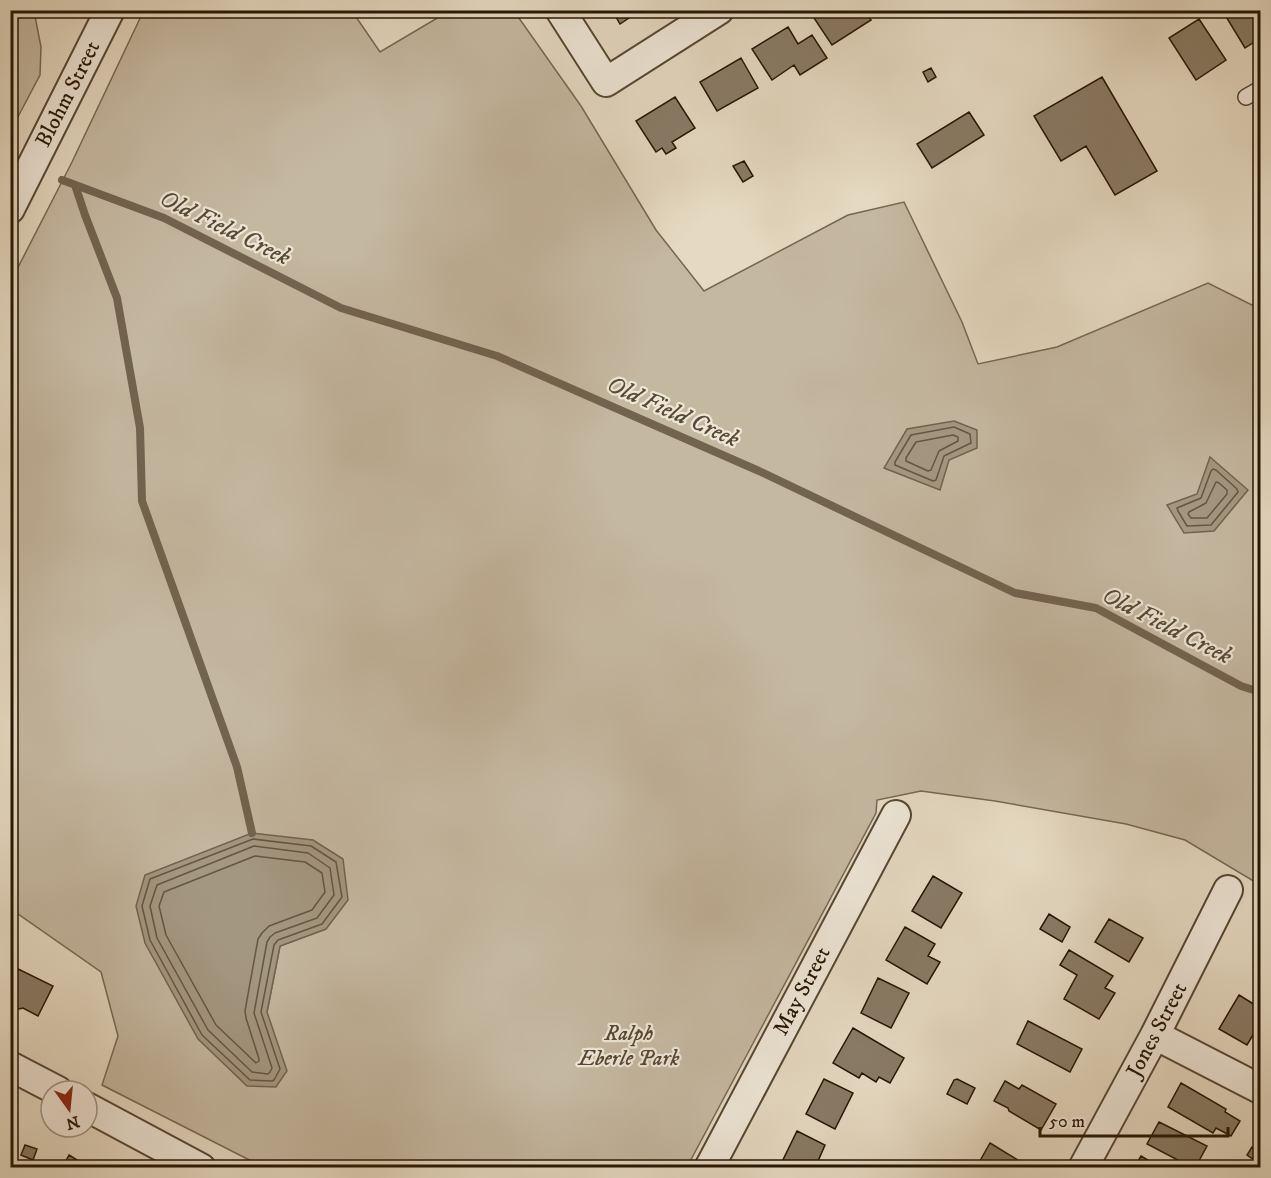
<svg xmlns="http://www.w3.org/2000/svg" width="1271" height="1178" viewBox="0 0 1271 1178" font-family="'IM FELL DW Pica',serif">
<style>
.green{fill:#c5b8a1;stroke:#766752;stroke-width:1.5;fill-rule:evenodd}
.water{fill:#a49781;stroke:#72634f;stroke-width:1.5}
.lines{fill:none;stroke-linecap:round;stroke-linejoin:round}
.shore{stroke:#655642;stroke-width:1.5}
.stream{stroke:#72634f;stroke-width:8}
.building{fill:#897b66;stroke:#261604;stroke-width:1.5}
.service-casing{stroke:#564733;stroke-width:18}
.minor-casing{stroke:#564733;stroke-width:32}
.service{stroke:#eee6d7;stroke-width:15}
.minor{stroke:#eee6d7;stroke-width:28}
.labels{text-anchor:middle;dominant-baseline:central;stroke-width:4.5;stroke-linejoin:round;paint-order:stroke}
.street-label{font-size:22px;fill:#261604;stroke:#eee6d7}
.park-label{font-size:22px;font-style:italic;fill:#564733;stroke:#eee6d7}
.water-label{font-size:24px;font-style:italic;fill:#584a36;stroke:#eee6d7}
</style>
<rect width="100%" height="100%" fill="#e5d9c1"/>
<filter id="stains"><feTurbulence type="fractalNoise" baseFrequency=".00333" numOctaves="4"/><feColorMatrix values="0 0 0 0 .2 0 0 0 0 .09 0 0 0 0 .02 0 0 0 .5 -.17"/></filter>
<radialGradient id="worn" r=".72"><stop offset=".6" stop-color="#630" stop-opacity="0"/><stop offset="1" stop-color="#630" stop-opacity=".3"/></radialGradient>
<path class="green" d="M11,10l23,1 7,36 -1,28 -29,55z
M144,10l208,1 28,41 69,-41h65l67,95 75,124 48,61 144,-76 56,-13 58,120 16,42 79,-17 151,-64 52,26v576l-75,-45 -59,-16 -131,-23 -74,-10 -44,9 -1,13 -189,354h-424l-161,-82 16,-49 -17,-64 -90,-63 -1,-626 62,-121zM252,833l74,96 -46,17 -13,66z"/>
<path class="water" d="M954,421l23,9v18l-28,12 -9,30 -56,-22 23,-39z
M1210,457l38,33 -34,41 -30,2 -17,-28 30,-11z
M252,833l61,7 30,19 5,41 -22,29 -46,17 -13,66 20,59 -11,16 -29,-1 -49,-47 -53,-96 -9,-37 9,-31z"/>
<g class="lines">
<path class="shore" d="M954,427l16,7 1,9 -27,13 -8,24 -3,1 -38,-16v-3l16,-27z
M953,435l5,2v4l-19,10 -8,19 -3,1 -22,-10v-3l10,-16z
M1213,469l3,1 21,19 1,3 -27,33 -24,1 -9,-15 -1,-3 24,-10 10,-27z
M1216,482l3,1 8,7v4l-20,24h-16l-3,-4 1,-2 17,-9z
M253,839l58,7 25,16 6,35 -20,27 -44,16 -4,5 -13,67 19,57 -6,11 -2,1 -22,-1 -48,-45 -52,-95 -8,-34 8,-27z
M254,846l54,7 22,15 4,27 -17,23 -42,15 -5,4 -3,5 -13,71 18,55 -2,4 -2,2 -16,-2 -44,-42 -51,-92 -7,-32 7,-21z
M255,856l50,6 17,11 3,19 -13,18 -43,16 -7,7 -4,6 -13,72 1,7 13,41v2l-3,2 -40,-38 -50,-90 -7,-29 5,-14z"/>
<path class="stream" d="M62,180l102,38 177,90 156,48 262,115 256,122 81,15 145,78 19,6
M75,185l10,30 32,83 23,130 2,73 95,266 15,66"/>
</g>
<path class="building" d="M612,10h29l-21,14z
M819,10h45l7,10 -39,25 -20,-30z
M1222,10h37l1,3v25l-15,10z
M1199,19l27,41 -30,20 -27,-42z
M788,27l10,17 14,-9 15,23 -27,17 -6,-10 -22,15 -20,-31z
M741,58l17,30 -41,23 -17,-29z
M931,68l5,9 -8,5 -5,-10z
M1102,77l55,94 -42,24 -29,-49 -25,15 -27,-45z
M675,97l20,31 -23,14 4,6 -10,6 -4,-6 -6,4 -20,-31z
M969,112l15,23 -52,33 -15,-24z
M744,161l9,15 -10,6 -10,-16z
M933,876l29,17 -21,35 -29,-17z
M1049,914l21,13 -8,15 -22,-13z
M1109,919l34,19 -14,24 -34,-20z
M905,927l30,17 -7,12 12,6 -13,22 -41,-24z
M1069,950l44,26 -8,12 10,5 -16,26 -35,-20 13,-24 -17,-10z
M10,965l43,21 -15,30 -15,-8 -4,1 -9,-4z
M878,978l31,15 -18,35 -30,-15z
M1239,995l21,13v15l-13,22 -28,-16z
M1028,1021l54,28 -12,23 -53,-28z
M853,1028l51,30 -14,25 -11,-6 -3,5 -14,-9 -3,5 -26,-15z
M824,1079l29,14 -18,36 -29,-15z
M957,1079l18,9 -8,16 -20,-10 7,-14z
M1005,1081l14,8 3,-4 34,19 -15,26 -32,-19 -1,-3 -14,-7z
M1181,1083l45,26 -1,3 15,9 -9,15 -15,-8 -3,5 -45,-26z
M1159,1122l48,24 -12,22h-2l-46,-24z
M797,1131l28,14 -10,23h-31l-4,-2z
M990,1143l31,19 -3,6h-42z
M25,1145l12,4 -4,11 -12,-5z
M1252,1147l8,5v12l-13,-9z
M69,1155l21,13h-28z
M1141,1156l20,12h-27z"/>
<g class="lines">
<g class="service-casing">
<path id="service" d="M1246,97l14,-8"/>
</g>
<g class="minor-casing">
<path id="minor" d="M560,10l46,72 113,-72
M10,209l100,-199
M1155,1035l105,54
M10,1066l48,25
M87,1107l114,61
M709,1168l187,-353
M1083,1168l72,-133 73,-145"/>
</g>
<use href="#service" class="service"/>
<use href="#minor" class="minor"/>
</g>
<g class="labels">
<g class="street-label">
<text transform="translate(68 94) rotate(-63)">Blohm Street</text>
<text transform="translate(802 991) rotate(-62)">May Street</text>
<text transform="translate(1157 1030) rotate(-62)">Jones Street</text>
</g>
<g class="park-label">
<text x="629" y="1033">Ralph<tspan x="629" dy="25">Eberle Park</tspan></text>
</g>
<g class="water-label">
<text transform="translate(225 228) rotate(26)">Old Field Creek</text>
<text transform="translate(673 412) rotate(24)">Old Field Creek</text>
<text transform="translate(1167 626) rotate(27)">Old Field Creek</text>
</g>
</g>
<rect width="1271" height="1178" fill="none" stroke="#e5d9c1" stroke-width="36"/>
<rect x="12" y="12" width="1247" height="1154" fill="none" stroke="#261604" stroke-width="3"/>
<rect x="18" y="18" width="1235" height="1142" fill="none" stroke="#261604" stroke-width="1.5"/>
<g transform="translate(69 1109) rotate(165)"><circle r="28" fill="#eee6d7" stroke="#9e9383" stroke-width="1.5"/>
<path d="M0-4.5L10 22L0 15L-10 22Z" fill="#8f2418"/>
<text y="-9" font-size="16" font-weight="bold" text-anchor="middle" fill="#261604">N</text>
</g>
<path d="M1040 1127v9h188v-9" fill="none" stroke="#261604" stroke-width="3"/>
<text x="1049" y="1127" font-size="18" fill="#261604" stroke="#eee6d7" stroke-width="4.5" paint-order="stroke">50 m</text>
<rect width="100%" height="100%" filter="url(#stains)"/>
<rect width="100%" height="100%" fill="url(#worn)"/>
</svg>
